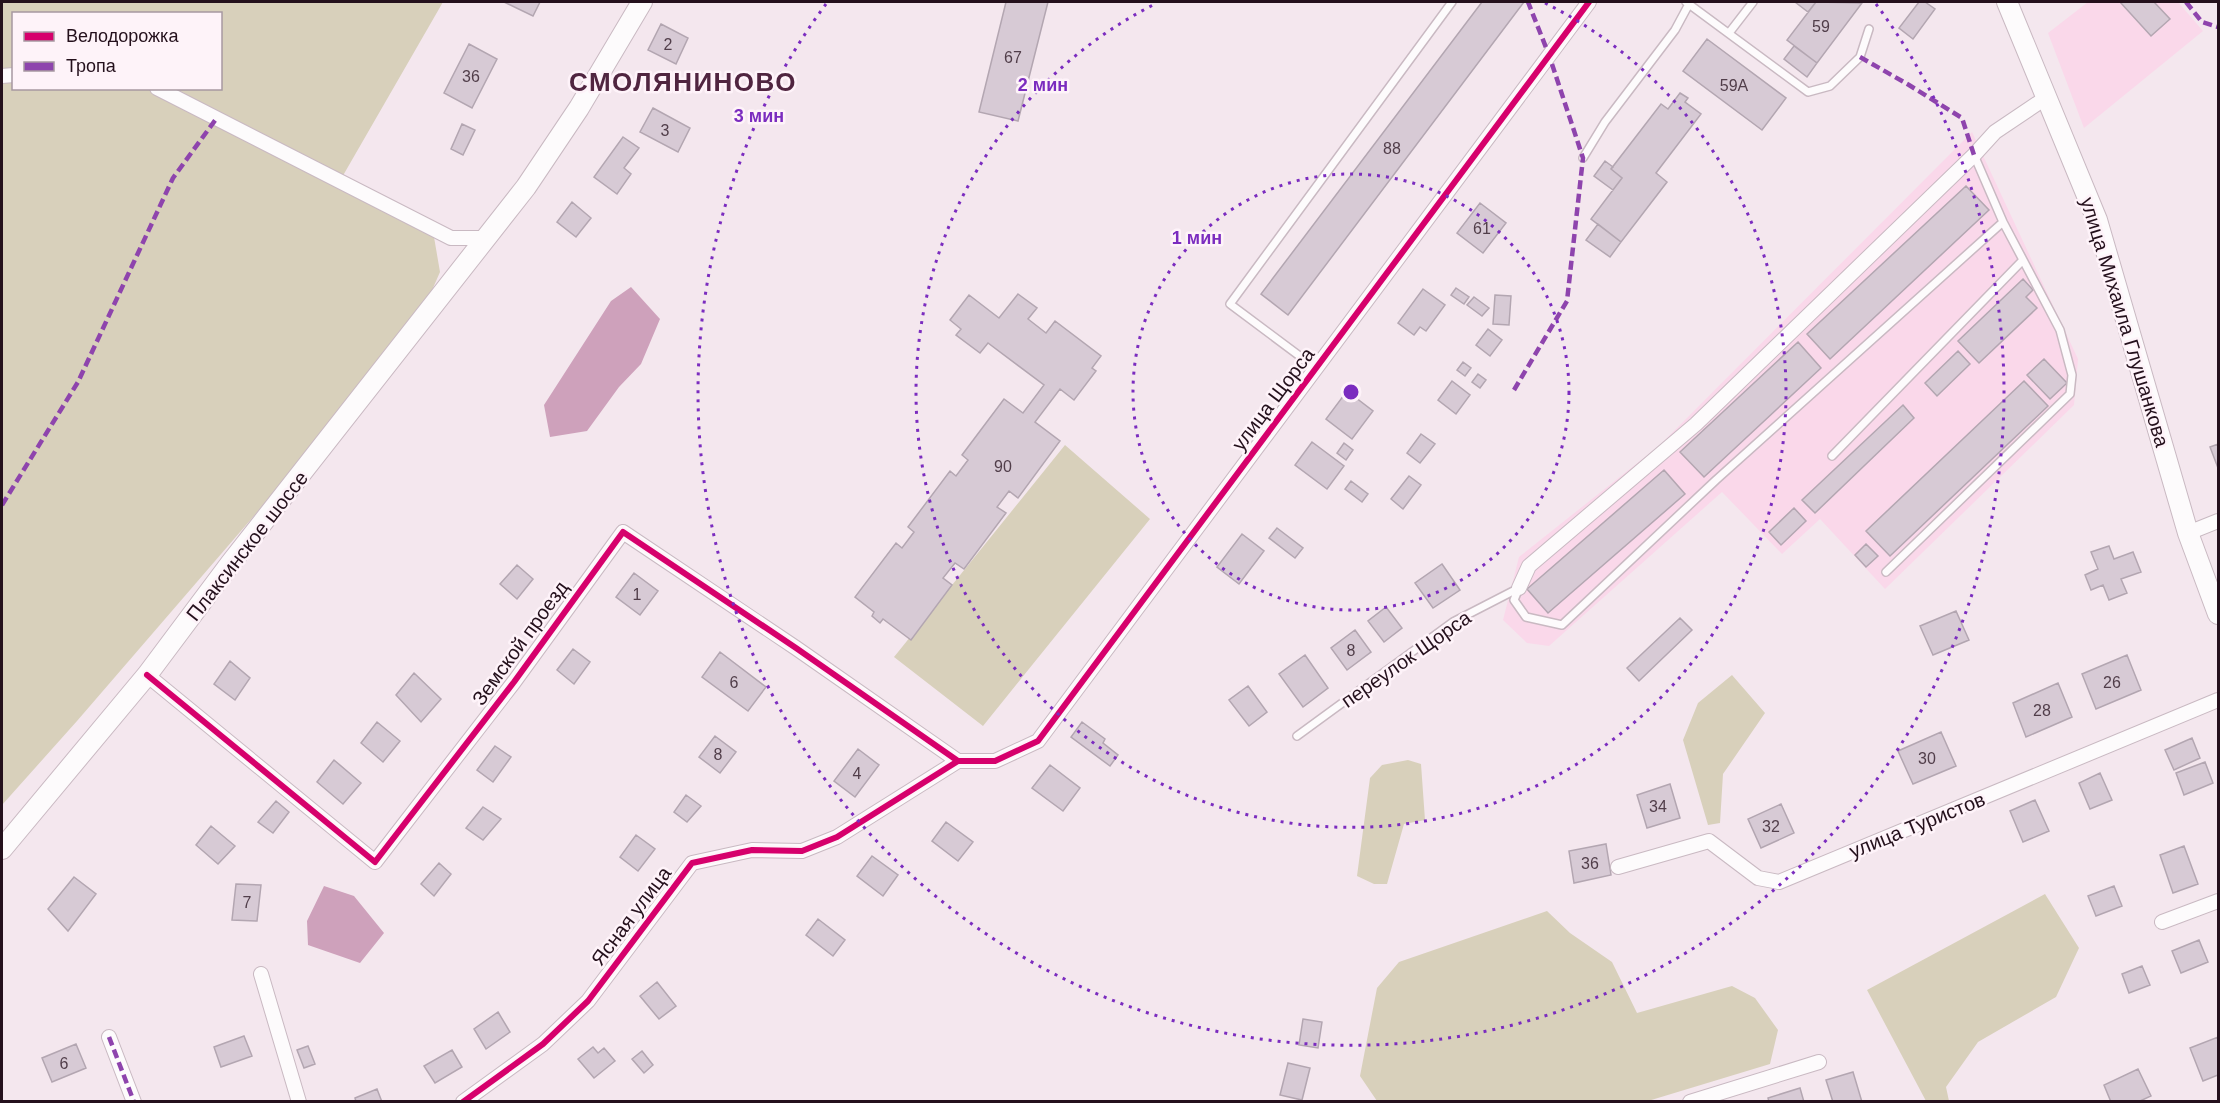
<svg xmlns="http://www.w3.org/2000/svg" width="2220" height="1103" viewBox="0 0 2220 1103" font-family="Helvetica,sans-serif">
<style>
.built{fill:#fad8ea}
.green{fill:#d8d0bb;fill-rule:evenodd}
.water{fill:#cea1bb}
.building{fill:#d7cad5;stroke:#b3a6b1;stroke-width:1.5}
.lines{fill:none;stroke-linecap:round;stroke-linejoin:round}
.lane-casing{stroke:#c9b9c2;stroke-width:10}
.street-casing{stroke:#c9b9c2;stroke-width:16}
.secondary-casing{stroke:#c9b9c2;stroke-width:22}
.lane{stroke:#fdfbfc;stroke-width:7}
.street{stroke:#fdfbfc;stroke-width:14}
.secondary{stroke:#fdfbfc;stroke-width:20}
.quiet{stroke:#8e44ad;stroke-width:4.5;stroke-dasharray:9 4.5;stroke-linecap:butt}
.cycleway-casing{stroke:#fef3f9;stroke-width:10}
.cycleway{stroke:#d6006c;stroke-width:6}
.ring{fill:none;stroke:#7b2cbf;stroke-width:3;stroke-dasharray:3 6}
.labels{text-anchor:middle;dominant-baseline:central;stroke-width:5;stroke-linejoin:round;paint-order:stroke}
.number-label{font-size:16px;fill:#513e4a}
.street-label{font-size:20px;fill:#24101c;stroke:#fef3f9}
.district-label{font-size:26px;font-weight:bold;letter-spacing:1.5px;fill:#502540;stroke:#fef3f9}
.centre{fill:#7b2cbf;stroke:#fef3f9;stroke-width:3}
.ring-label{font-size:18px;text-anchor:middle;font-weight:bold;fill:#7b2cbf;stroke:#fef3f9;stroke-width:5;stroke-linejoin:round;paint-order:stroke}
</style>
<rect width="100%" height="100%" fill="#f4e7ee"/>
<path class="built" d="M2088,2h90l25,29 -119,97 -36,-95z
M1972,132l106,227 -4,46 -189,184 -65,-70 -38,35 -60,-62 -173,154 -22,-3 -24,-23 16,-63 141,-112z"/>
<path class="green" d="M2,2h441l-102,177 93,58 6,35 -25,57 -338,392 -75,84zM14,14h206v74h-206z
M1065,445l85,74 -167,207 -89,-69z
M1732,675l33,38 -42,61 -3,49 -12,2 -25,-85 15,-37z
M1408,760l13,4 4,56 -21,4 -17,60h-13l-17,-8 13,-98 12,-13z
M2045,894l34,54 -23,49 -78,45 -32,45 3,14h-23l-59,-111z
M1547,911l23,22 42,29 25,51 95,-27 23,12 23,32 -8,34 -122,37h-271l-17,-25 17,-88 22,-26z"/>
<path class="water" d="M631,287l29,32 -19,45 -22,23 -32,44 -37,6 -6,-32 67,-104z
M324,886l30,10 30,37 -24,30 -52,-18 -1,-24z"/>
<path class="building" d="M504,2h36l-7,14z
M1006,2h42l-30,119 -39,-9z
M1482,2h42l-236,313 -27,-21z
M1795,2h21l-8,10z
M1816,2l46,1 -45,60 -30,-23z
M1919,2h6l10,7 -22,30 -14,-11z
M2120,2h34l16,17 -19,17z
M661,24l27,14 -12,26 -28,-14z
M1707,39l79,59 -24,32 -79,-59z
M469,44l28,15 -25,49 -28,-15z
M1794,46l23,17 -10,14 -23,-18z
M1680,93l8,5 -3,4 16,12 -45,59 11,9 -46,60 -30,-23 31,-41 -11,-9 50,-65 7,5z
M653,108l37,20 -12,24 -38,-20z
M462,124l13,6 -12,25 -12,-6z
M623,137l16,11 -15,20 7,6 -14,20 -23,-17z
M1605,161l8,6 -2,2 11,9 -9,12 -19,-14z
M1966,186l23,24 -159,149 -23,-25z
M572,202l19,16 -15,19 -19,-15z
M1480,203l26,20 -23,30 -26,-20z
M1598,224l23,18 -11,15 -24,-17z
M2023,279l10,11 -7,7 11,11 -58,55 -21,-22z
M1456,288l13,9 -5,7 -13,-9z
M1423,289l22,16 -19,26 -6,-4 -6,8 -16,-12z
M1018,294l19,14 -9,11 18,14 9,-12 46,35 -9,12 4,3 -22,29 -14,-11 -25,33 25,19 -42,57 -9,-7 -12,16 9,6 -42,56 -9,-6 -12,15 9,7 -41,55 -28,-21 -3,4 -8,-7 2,-4 -19,-15 41,-54 6,5 12,-16 -6,-5 42,-56 6,5 12,-16 -6,-5 42,-56 19,14 21,-28 -56,-42 -8,10 -24,-18 5,-6 -11,-9 19,-25 30,23z
M1495,295l16,1 -2,29 -16,-1z
M1474,297l15,11 -7,8 -15,-11z
M1488,329l14,11 -12,16 -14,-11z
M1798,342l23,26 -117,109 -24,-25z
M1958,351l12,13 -33,32 -12,-13z
M2044,359l23,24 -17,16 -23,-24z
M1463,362l8,6 -6,8 -8,-6z
M1478,374l8,6 -6,8 -8,-6z
M1452,381l18,14 -14,19 -18,-14z
M2024,381l24,25 -158,150 -24,-25z
M1347,391l26,20 -21,28 -26,-20z
M1903,405l11,13 -99,95 -13,-13z
M1421,434l14,10 -15,19 -13,-10z
M1312,442l32,24 -17,23 -32,-24z
M1344,443l9,7 -7,10 -9,-7z
M2218,444v24l-8,-21z
M1664,470l21,24 -137,119 -21,-24z
M1409,476l12,9 -18,24 -12,-10z
M1351,481l17,13 -6,8 -17,-13z
M1794,508l12,13 -25,24 -12,-13z
M1277,528l26,20 -8,10 -26,-20z
M1242,534l22,17 -25,33 -22,-17z
M1866,544l12,12 -12,11 -11,-12z
M2109,546l5,13 19,-7 8,20 -20,7 6,14 -18,7 -6,-15 -12,5 -6,-15 13,-6 -7,-17z
M1442,564l18,26 -27,18 -18,-25z
M517,565l16,14 -16,20 -17,-15z
M634,573l24,18 -18,24 -24,-18z
M1386,607l16,21 -18,14 -16,-21z
M1956,611l13,29 -36,15 -13,-29z
M1680,618l12,12 -53,51 -12,-13z
M1355,630l16,22 -24,18 -16,-22z
M573,649l17,13 -16,22 -17,-14z
M720,652l46,35 -18,24 -46,-34z
M1305,655l23,33 -25,19 -24,-33z
M2127,655l14,35 -45,19 -14,-35z
M230,661l20,17 -15,22 -21,-16z
M414,673l27,26 -20,23 -25,-27z
M2058,683l14,34 -46,20 -13,-34z
M1248,686l19,26 -18,14 -20,-26z
M377,722l23,19 -17,21 -22,-19z
M1082,722l23,17 -2,4 15,12 -8,11 -39,-29z
M1941,732l15,34 -43,18 -15,-33z
M715,736l21,16 -16,21 -21,-16z
M2192,738l8,20 -26,12 -9,-20z
M495,746l16,11 -18,25 -16,-12z
M858,749l21,16 -24,32 -21,-16z
M334,760l27,23 -18,21 -26,-22z
M2205,762l8,21 -29,12 -8,-22z
M1050,765l30,23 -17,23 -31,-23z
M2100,773l12,27 -22,9 -11,-26z
M1670,784l10,34 -33,10 -10,-33z
M686,795l15,11 -14,16 -13,-10z
M2035,800l14,31 -26,11 -13,-31z
M276,801l13,11 -16,21 -15,-11z
M1781,804l13,29 -33,15 -13,-29z
M483,807l18,12 -18,21 -17,-12z
M946,822l27,20 -15,19 -26,-20z
M211,826l24,20 -17,18 -22,-19z
M636,835l19,14 -17,22 -18,-14z
M1606,844l5,31 -37,8 -5,-32z
M2184,846l14,38 -25,9 -13,-38z
M872,856l26,19 -15,21 -26,-20z
M439,863l12,11 -17,22 -13,-12z
M74,877l22,17 -28,37 -20,-22z
M236,884l25,1 -4,36 -25,-1z
M2114,886l8,20 -26,10 -8,-20z
M818,919l27,21 -12,16 -27,-21z
M2199,940l9,22 -27,11 -9,-22z
M2142,966l8,19 -21,8 -7,-19z
M657,982l19,24 -17,13 -19,-23z
M498,1012l12,20 -24,17 -12,-20z
M1303,1019l19,3 -4,26 -19,-3z
M244,1036l8,20 -31,11 -7,-20z
M2218,1037v38l-15,6 -13,-33z
M76,1044l10,24 -34,14 -10,-24z
M308,1046l7,18 -11,4 -7,-18z
M593,1047l5,6 6,-5 11,13 -21,17 -16,-19z
M452,1050l10,17 -27,16 -11,-17z
M642,1051l11,14 -9,8 -12,-14z
M1288,1063l22,5 -8,32 -22,-5z
M2138,1069l13,27 -13,6h-27l-7,-17z
M1853,1072l9,30h-29l-7,-22z
M1800,1088l4,14h-35l-1,-4z
M377,1089l5,13h-26l-1,-4z"/>
<g class="lines">
<g class="lane-casing">
<path id="lane" d="M1686,2l122,90 22,-6 30,-29 9,-28
M1729,33l24,-31
M1583,158l22,-36 70,-92 14,-26
M1317,369l-87,-65 222,-302
M1832,456l191,-196
M1886,572l184,-178 2,-19 -12,-45 -57,-108 -29,-67
M1519,588l-5,12 12,17 36,8 154,-145 287,-258
M1297,736l156,-114 66,-34"/>
</g>
<g class="street-casing">
<path id="street" d="M2,76l12,-1
M157,88l294,150h35
M2188,533l30,-12
M1519,588l10,-22 167,-142 278,-269 21,-23 52,-35
M147,675l228,187 139,-180 109,-150 173,116 162,113
M1618,867l91,-26 49,37 21,4 439,-182
M2162,922l56,-21
M261,974l38,128
M109,1037l25,65
M463,1102l80,-58 45,-43 104,-138 60,-13 50,1 35,-14 121,-76h37l43,-20 551,-739
M1690,1102l129,-40"/>
</g>
<g class="secondary-casing">
<path id="secondary" d="M2007,2l90,218 91,313 30,81
M2,849l145,-174 83,-111 296,-377 53,-79 63,-106"/>
</g>
<use href="#lane" class="lane"/>
<use href="#street" class="street"/>
<use href="#secondary" class="secondary"/>
<path class="quiet" d="M2186,2l16,20 16,5
M1860,57l49,28 53,33 12,37
M1514,390l53,-89 16,-143 -34,-103 -21,-53
M2,505l76,-123 95,-204 43,-59
M109,1037l25,65"/>
<g class="cycleway-casing">
<path id="cycleway" d="M147,675l228,187 139,-180 109,-150 173,116 162,113
M463,1102l80,-58 45,-43 104,-138 60,-13 50,1 35,-14 121,-76h37l43,-20 551,-739"/>
</g>
<use href="#cycleway" class="cycleway"/>
</g>
<g class="ring">
<circle cx="1351" cy="392" r="218"/>
<path d="M1545 3A435 435 0 1 1 1157 3"/>
<path d="M1876 4A653 653 0 1 1 826 4"/>
</g>
<g class="labels">
<g class="number-label">
<text x="1821" y="26">59</text>
<text x="668" y="44">2</text>
<text x="1013" y="57">67</text>
<text x="471" y="76">36</text>
<text x="1734" y="85">59А</text>
<text x="665" y="130">3</text>
<text x="1392" y="148">88</text>
<text x="1482" y="228">61</text>
<text x="1003" y="466">90</text>
<text x="637" y="594">1</text>
<text x="1351" y="650">8</text>
<text x="734" y="682">6</text>
<text x="2112" y="682">26</text>
<text x="2042" y="710">28</text>
<text x="718" y="754">8</text>
<text x="1927" y="758">30</text>
<text x="857" y="773">4</text>
<text x="1658" y="806">34</text>
<text x="1771" y="826">32</text>
<text x="1590" y="863">36</text>
<text x="247" y="902">7</text>
<text x="64" y="1063">6</text>
</g>
<g class="street-label">
<text transform="translate(2125 322) rotate(73)">улица Михаила Глушанкова</text>
<text transform="translate(1273 399) rotate(-53)">улица Щорса</text>
<text transform="translate(247 546) rotate(-52)">Плаксинское шоссе</text>
<text transform="translate(520 643) rotate(-54)">Земской проезд</text>
<text transform="translate(1406 659) rotate(-35)">переулок Щорса</text>
<text transform="translate(1917 825) rotate(-22)">улица Туристов</text>
<text transform="translate(631 916) rotate(-53)">Ясная улица</text>
</g>
<g class="district-label">
<text x="683" y="82">СМОЛЯНИНОВО</text>
</g>
</g>
<circle cx="1351" cy="392" r="9" class="centre"/>
<g class="ring-label">
<text x="1043" y="91">2 мин</text>
<text x="759" y="122">3 мин</text>
<text x="1197" y="244">1 мин</text>
</g>
<rect width="2220" height="1103" fill="none" stroke="#24101c" stroke-width="6"/>
<rect x="12" y="12" width="210" height="78" fill="#fef3f9" stroke="#a798a1" stroke-width="1.5"/>
<rect x="24" y="32" width="30" height="9" fill="#d6006c" stroke="#a798a1" stroke-width="1.5"/>
<text x="66" y="42" font-size="18" fill="#24101c">Велодорожка</text>
<rect x="24" y="62" width="30" height="9" fill="#8e44ad" stroke="#a798a1" stroke-width="1.5"/>
<text x="66" y="72" font-size="18" fill="#24101c">Тропа</text>
</svg>
